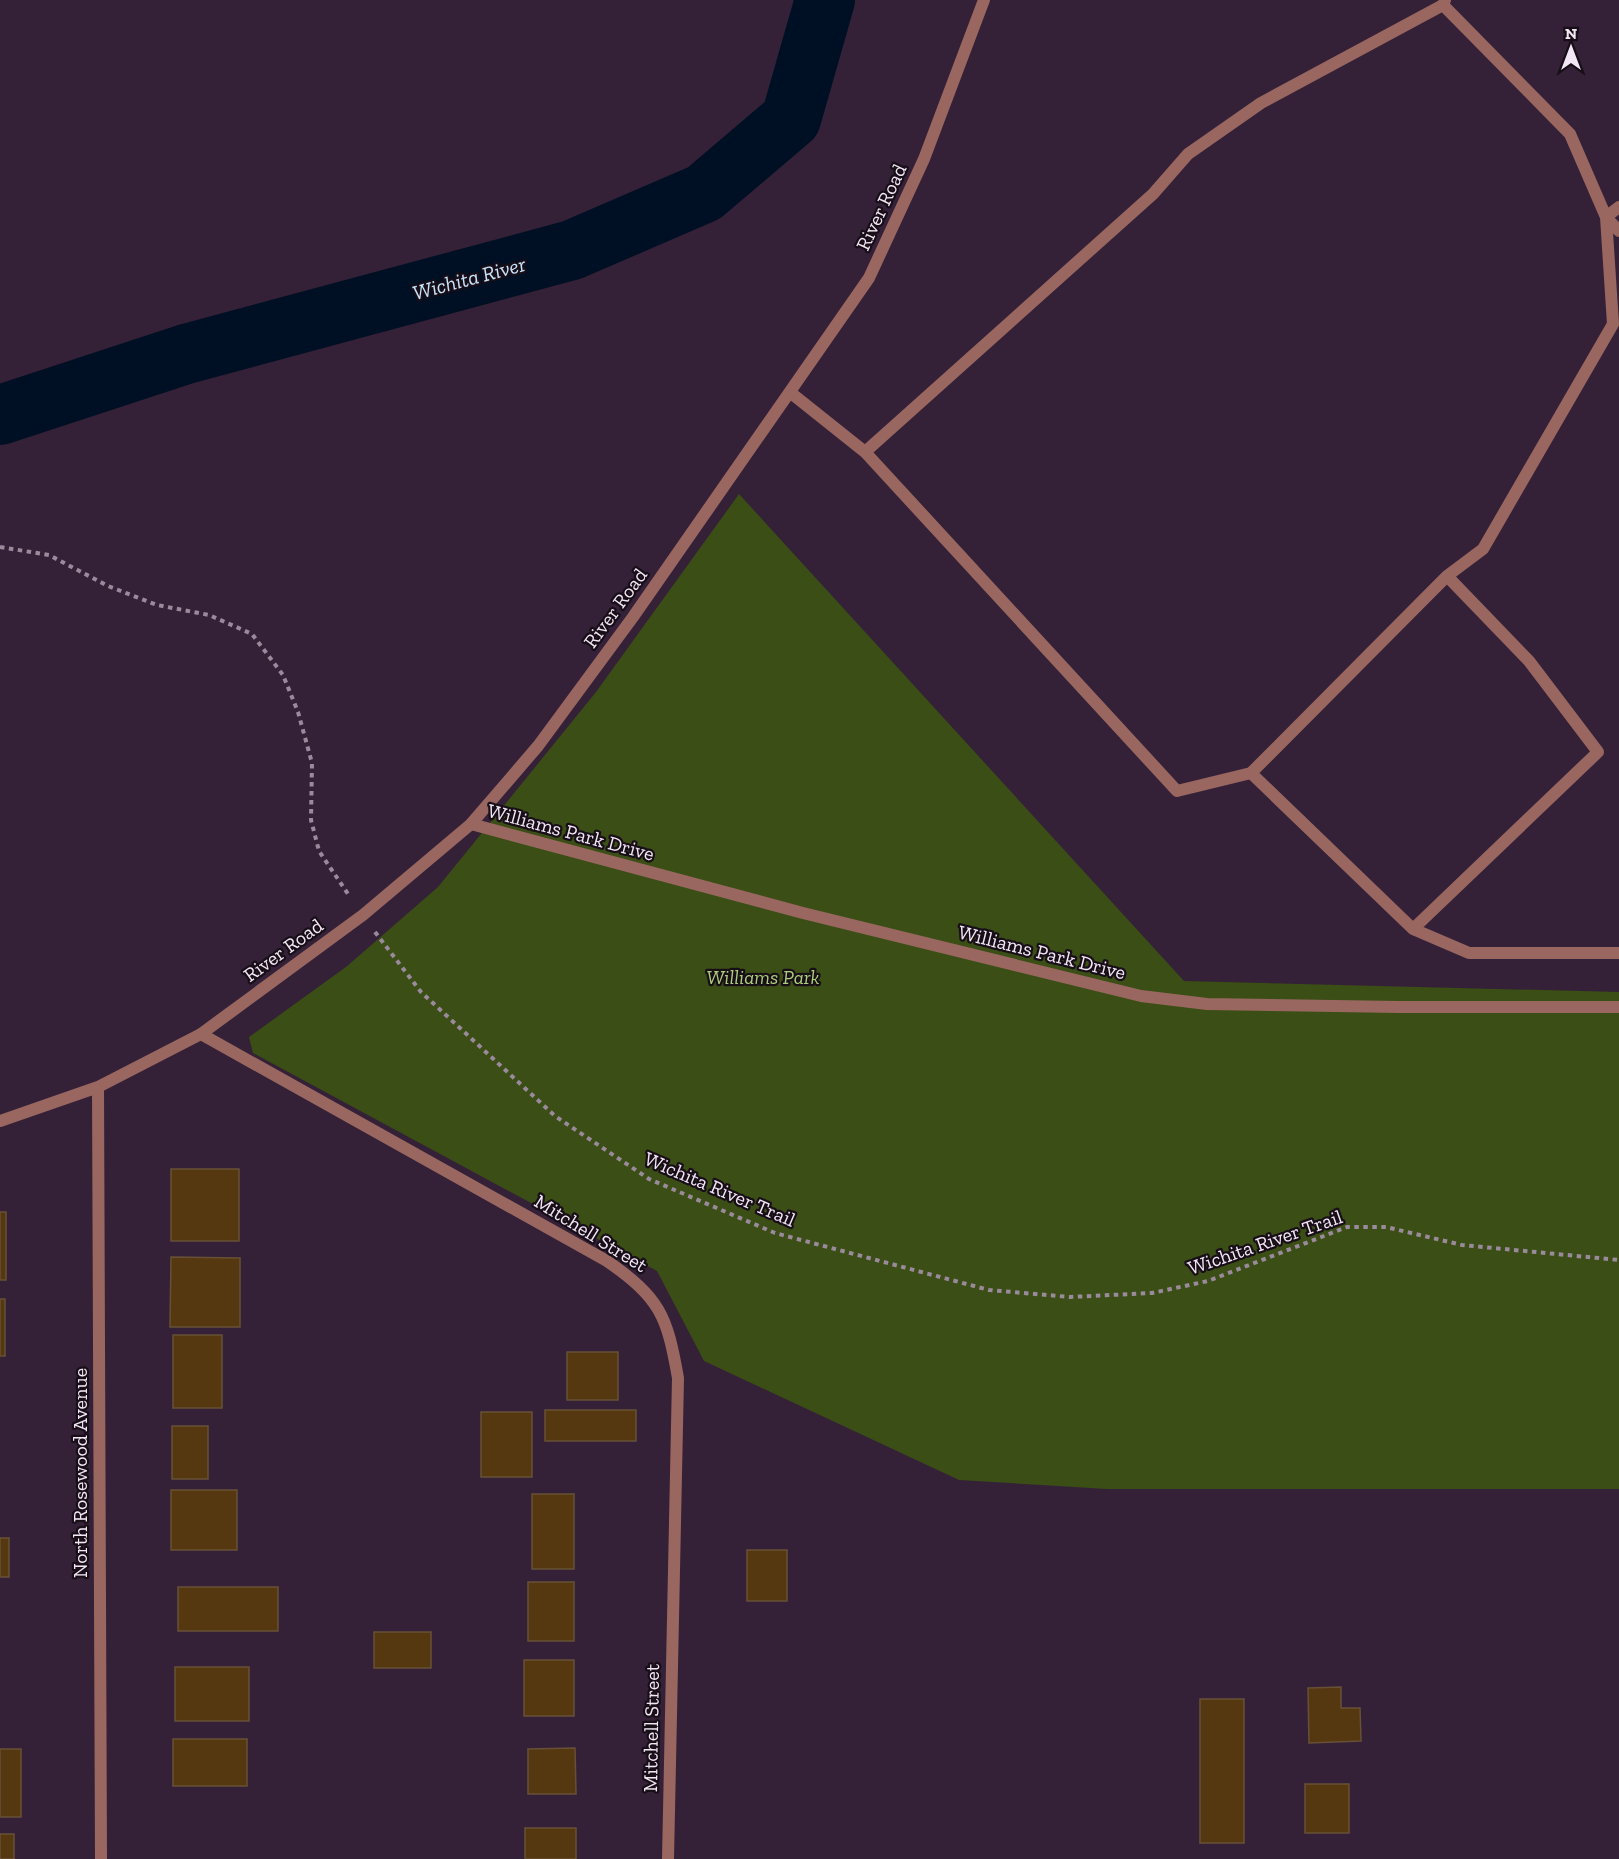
<svg xmlns="http://www.w3.org/2000/svg" width="1619" height="1859" viewBox="0 0 1619 1859" font-family="'Zilla Slab',serif">
<style>
.green{fill:#3a4e15}
.lines{fill:none;stroke-linecap:round;stroke-linejoin:round}
.river{stroke:#001024;stroke-width:60}
.building{fill:#563810;stroke:#675037;stroke-width:1.5}
.path{stroke:#9a8a9c;stroke-width:4;stroke-dasharray:4.5 4.5;stroke-linecap:butt}
.service{stroke:#996760;stroke-width:12}
.minor{stroke:#996760;stroke-width:12}
.tertiary{stroke:#996760;stroke-width:12}
.labels{text-anchor:middle;dominant-baseline:central;stroke-width:4.5;stroke-linejoin:round;paint-order:stroke}
.street-label{font-size:20px;fill:#f3e6f5;stroke:#170e18}
.park-label{font-size:20px;font-style:italic;fill:#adce7b;stroke:#170e18}
.water-label{font-size:21px;font-style:italic;fill:#c8e5fe;stroke:#170e18}
</style>
<rect width="100%" height="100%" fill="#352137"/>
<path class="green" d="M739,494l445,487 435,11v497h-512l-148,-9 -255,-119 -47,-90 -404,-218 -4,-16 97,-70 92,-80 158,-195z"/>
<g class="lines">
<path class="river" d="M0,415l186,-61 386,-104 132,-57 87,-74 34,-119"/>
</g>
<path class="building" d="M171,1169h68v72h-68z
M0,1212h6v68h-6z
M171,1257l69,1v69h-70z
M0,1299h5v57h-5z
M173,1335h49v73h-49z
M567,1352h51v48h-51z
M545,1410h91v31h-91z
M481,1412h51v65h-51z
M172,1426h36v53h-36z
M171,1490h66v60h-66z
M532,1494h42v75h-42z
M0,1538h9v39h-9z
M747,1550h40v51h-40z
M528,1582h46v59h-46z
M178,1587h100v44h-100z
M374,1632h57v36h-57z
M524,1660h50v56h-50z
M175,1667h74v54h-74z
M1341,1687v21h19l1,33 -52,2 -1,-55z
M1200,1699h44v144h-44z
M173,1739h74v47h-74z
M575,1748l1,46h-48v-45z
M0,1749h21v68h-21z
M1305,1784h44v49h-44z
M525,1828h51v31h-51z
M0,1834h14v25h-14z"/>
<g class="lines">
<path class="path" d="M0,547l49,8 59,31 49,19 52,10 43,19 31,41 15,37 14,51 -1,57 8,31 31,46
M375,932l46,60 134,124 94,63 126,54 214,57 81,7 82,-4 56,-12 139,-54h39l76,18 157,15"/>
<path class="service" d="M1443,5l127,129 36,83 13,14
M791,393l74,59 312,339 74,-18 162,156 185,-177 -69,-91 -82,-85 36,-27 130,-225 -7,-107 13,-10
M865,452l288,-258 35,-40 73,-51 182,-98 2,-5
M1251,773l196,-197
M1413,929l56,24h150"/>
<path class="minor" d="M471,824l332,89 338,83 66,8 192,3h220
M201,1034l406,227c53,37 60,54 71,117l-10,481"/>
<path class="tertiary" d="M98,1087l3,772
M0,1121l98,-34 103,-53 162,-119 108,-91 67,-78 95,-129 236,-339 55,-119 60,-159"/>
</g>
<g class="labels">
<g class="street-label">
<text transform="translate(881 207) rotate(-65)">River Road</text>
<text transform="translate(615 608) rotate(-54)">River Road</text>
<text transform="translate(571 832) rotate(15)">Williams Park Drive</text>
<text transform="translate(283 950) rotate(-36)">River Road</text>
<text transform="translate(1042 952) rotate(14)">Williams Park Drive</text>
<text transform="translate(720 1189) rotate(23)">Wichita River Trail</text>
<text transform="translate(591 1233) rotate(32)">Mitchell Street</text>
<text transform="translate(1265 1242) rotate(-19)">Wichita River Trail</text>
<text transform="translate(80 1473) rotate(-90)">North Rosewood Avenue</text>
<text transform="translate(651 1728) rotate(-89)">Mitchell Street</text>
</g>
<g class="park-label">
<text x="763" y="977">Williams Park</text>
</g>
<g class="water-label">
<text transform="translate(469 278) rotate(-15)">Wichita River</text>
</g>
</g>
<g transform="translate(1571 48)" stroke="#170e18" stroke-width="4.5" paint-order="stroke">
<path d="M0-4.5L10 22L0 15L-10 22Z" fill="#f3e6f5"/>
<text y="-9" font-size="16" font-weight="bold" text-anchor="middle" fill="#f3e6f5">N</text>
</g>
</svg>
